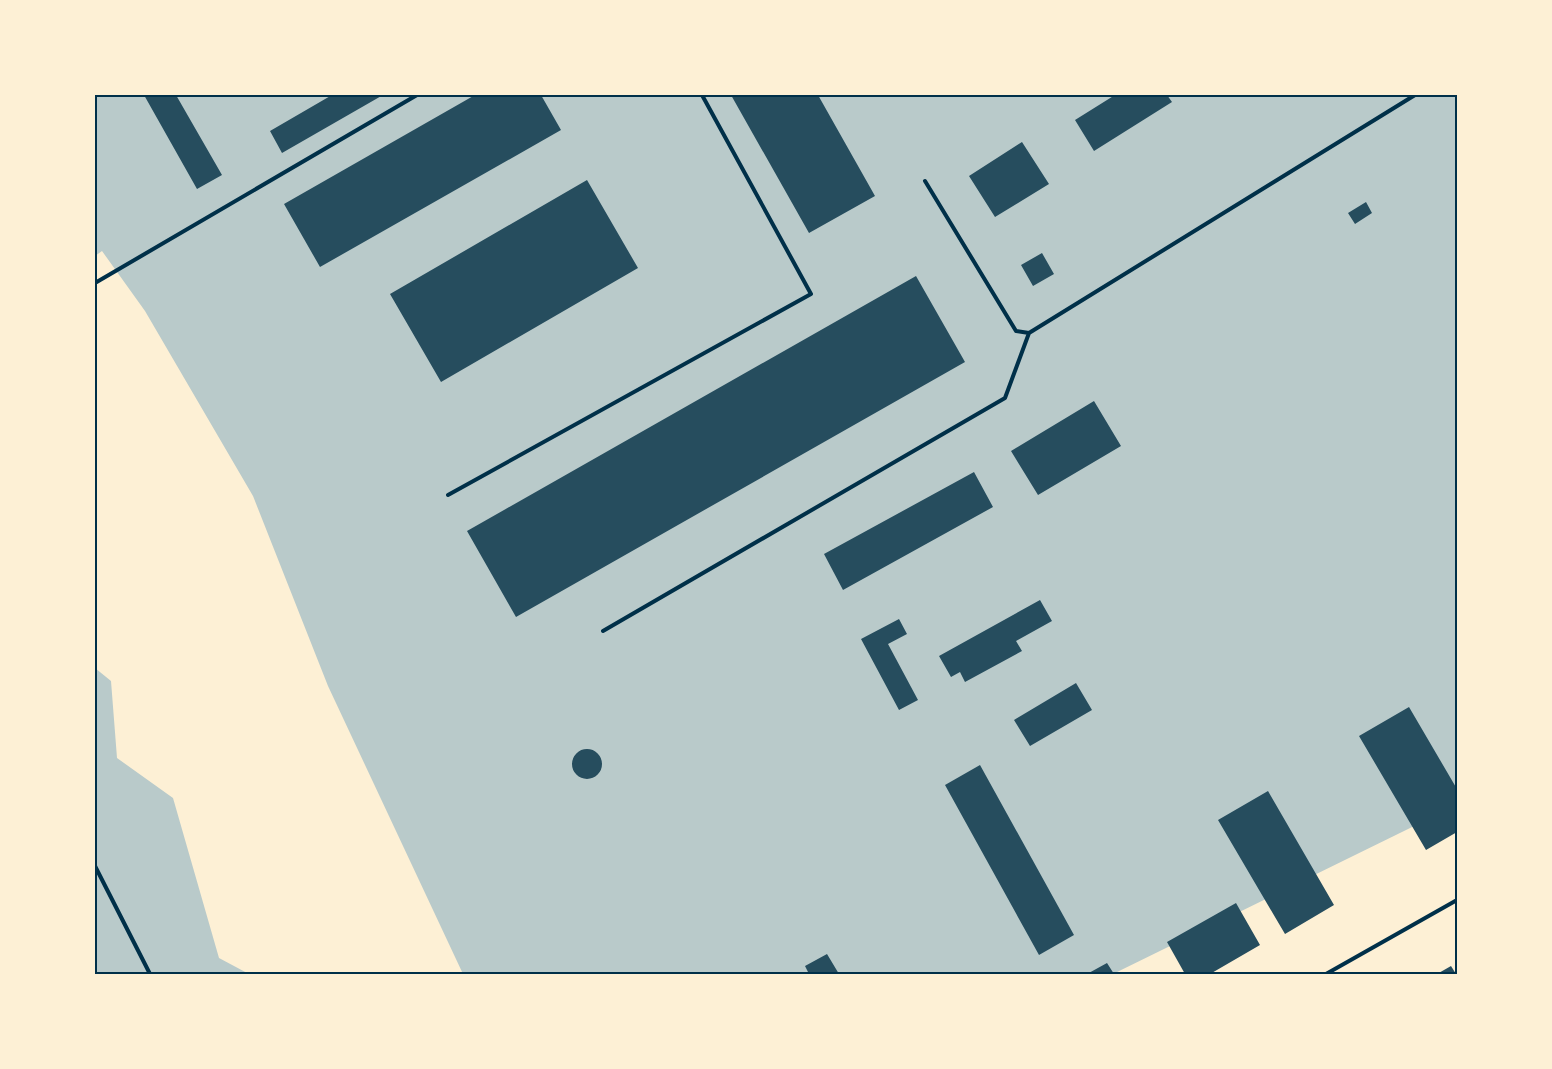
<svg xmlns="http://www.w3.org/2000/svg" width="1552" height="1069" viewBox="0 0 1552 1069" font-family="'Nunito Sans',sans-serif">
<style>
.green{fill:#b9caca}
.building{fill:#264d5e}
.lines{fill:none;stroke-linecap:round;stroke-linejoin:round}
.service{stroke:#003049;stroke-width:4}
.neatline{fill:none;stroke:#003049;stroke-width:2}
</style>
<rect width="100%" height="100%" fill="#fdf0d5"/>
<path class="green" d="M95,95h1362v710l-344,169h-650l-135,-288 -75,-190 -108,-185 -43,-60 -7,5z
M95,668l16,13 6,77 56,40 46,160 30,16h-154z"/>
<path class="building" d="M144,95h32l46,80 -25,14z
M332,95h51l-101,58 -12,-22z
M475,95h66l20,35 -241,137 -36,-63z
M731,95h87l57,101 -66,37z
M1115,95h52l5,7 -78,49 -19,-31z
M1022,142l27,42 -54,33 -26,-41z
M587,180l51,88 -197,114 -51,-88z
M1366,202l6,11 -17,11 -7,-11z
M1042,253l12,21 -21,12 -12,-21z
M916,276l49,86 -449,255 -49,-86z
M1094,401l27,45 -83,49 -27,-44z
M974,472l19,35 -150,83 -19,-36z
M1040,600l12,21 -36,20 6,10 -57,31 -5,-10 -9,5 -12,-21z
M899,619l8,15 -19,10 30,56 -19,10 -38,-71z
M1076,683l16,27 -62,36 -16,-26z
M1409,707l48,82v43l-31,18 -67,-114z
M572 764a15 15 0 1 1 30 0a15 15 0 1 1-30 0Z
M980,765l94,170 -35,20 -94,-170z
M1268,791l66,114 -49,29 -67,-114z
M1236,903l24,42 -50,29h-25l-18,-32z
M827,954l12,20h-30l-4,-8z
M1107,963l7,11h-27z
M1451,966l5,8h-19z"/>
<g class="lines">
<path class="service" d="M925,181l91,150 13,2
M95,283l322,-188
M448,495l363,-201 -109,-199
M603,631l402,-233 24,-65 386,-238
M95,866l55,108
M1326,974l131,-74"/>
</g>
<rect width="1552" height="1069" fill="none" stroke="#fdf0d5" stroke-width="192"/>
<rect x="96" y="96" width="1360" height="877" class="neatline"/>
</svg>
